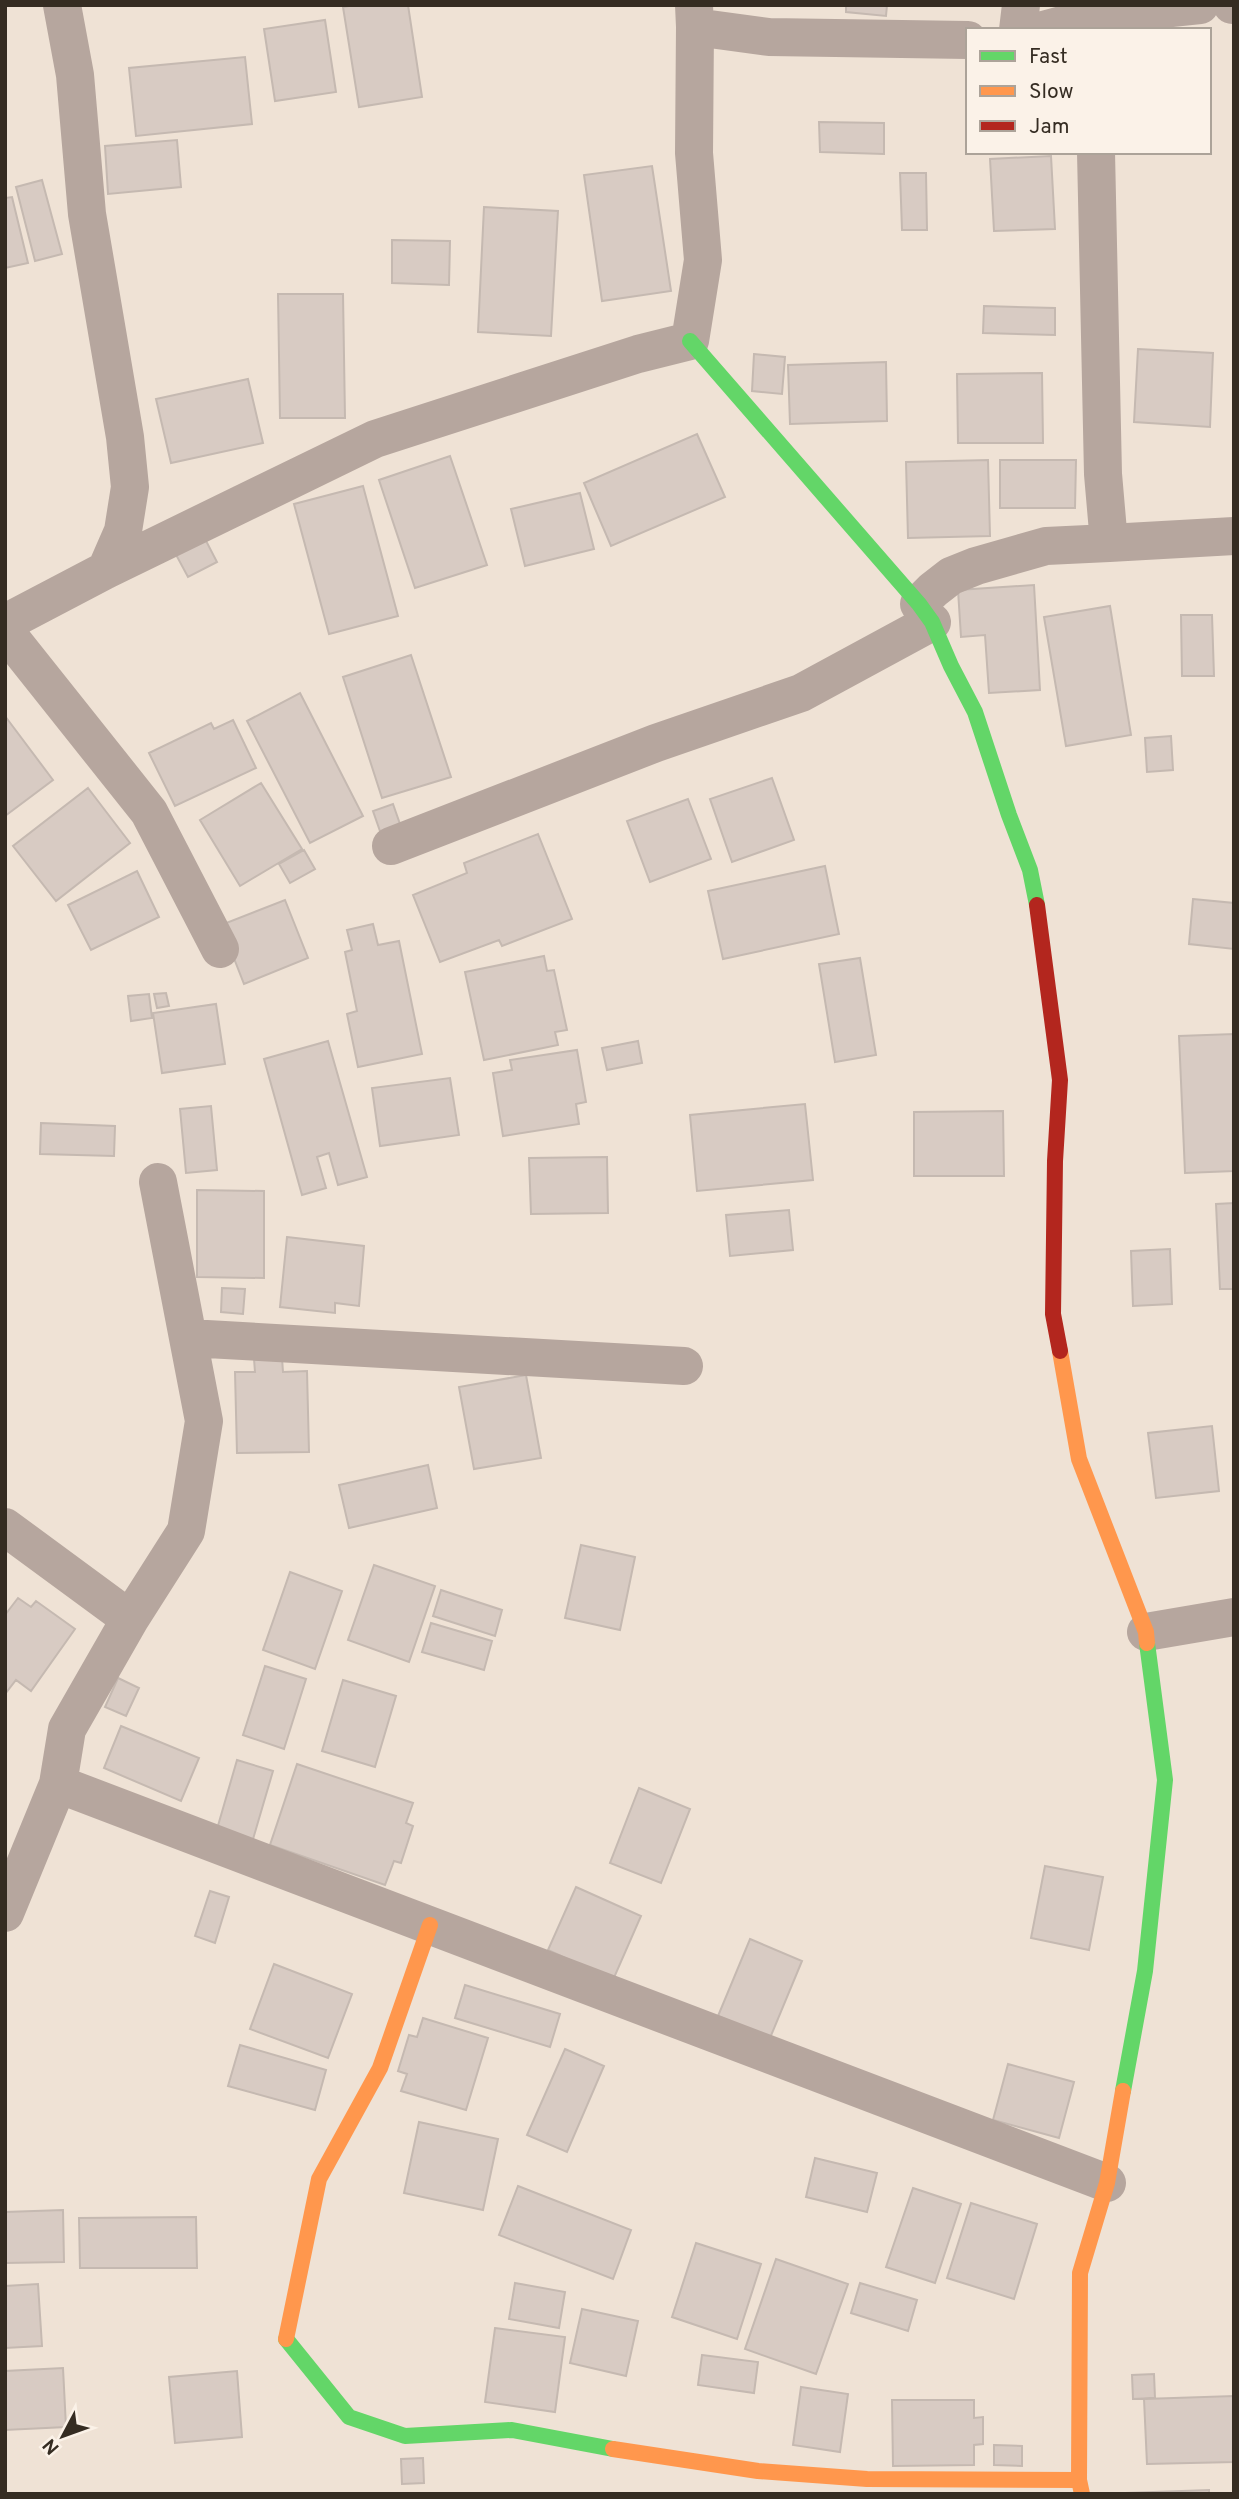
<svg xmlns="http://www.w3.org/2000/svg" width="1239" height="2499" viewBox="0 0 1239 2499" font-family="Overpass,sans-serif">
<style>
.building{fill:#d8cbc3;stroke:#c5b9b1;stroke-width:2}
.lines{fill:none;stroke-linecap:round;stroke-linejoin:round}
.street{stroke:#b6a69e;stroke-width:38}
.fast{stroke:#63d668;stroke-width:16}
.slow{stroke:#ff974d;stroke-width:16}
.jam{stroke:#b3261e;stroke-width:16}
</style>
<rect width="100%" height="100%" fill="#efe2d5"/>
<path class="building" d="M355,5h53l14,92 -63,10 -16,-100z
M846,5h41l-1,11 -40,-4z
M325,20l11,72 -61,9 -11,-72z
M245,57l7,67 -116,12 -7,-68z
M819,122l65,1v31l-64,-2z
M177,140l4,47 -73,7 -3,-48z
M1051,156l4,73 -61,2 -4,-72z
M652,166l19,125 -69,10 -18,-126z
M900,173h26l1,57h-25z
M42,180l20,74 -27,7 -19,-74z
M12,197l16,66 -23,5v-70z
M484,207l74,4 -7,125 -73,-4z
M392,240l58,1 -1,44 -57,-2z
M278,294h65l2,124h-65z
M984,306l71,2v27l-72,-2z
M1138,349l75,4 -3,74 -76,-5z
M754,354l31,3 -3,37 -30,-3z
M886,362l1,59 -97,3 -2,-59z
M1042,373l1,70h-85l-1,-69z
M248,379l15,64 -92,20 -15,-64z
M697,434l28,63 -114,49 -27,-63z
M450,456l37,109 -72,23 -36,-108z
M988,460l2,76 -82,2 -2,-76z
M1000,460h76l-1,48h-75z
M363,486l35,130 -69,18 -35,-130z
M580,493l14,56 -69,17 -14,-57z
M203,535l14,27 -29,15 -14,-26z
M1034,585l6,105 -51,3 -4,-58 -24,2 -3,-47z
M1110,606l21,129 -65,11 -22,-129z
M1181,615h31l2,61h-32z
M411,655l40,122 -69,21 -39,-121z
M300,693l63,123 -53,27 -63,-122z
M5,716l48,64 -48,36z
M233,720l23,48 -81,38 -26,-53 62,-30 3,6z
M1171,736l2,34 -26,2 -2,-34z
M772,778l22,62 -62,22 -22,-63z
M261,783l41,66 -62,37 -40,-66z
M88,788l42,55 -74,58 -43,-55z
M688,799l23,60 -61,23 -23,-61z
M393,804l8,23 -20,7 -8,-23z
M538,834l34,85 -70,27 -3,-6 -59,22 -27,-67 54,-22 -3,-10z
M304,850l11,19 -25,14 -11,-19z
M825,866l14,68 -116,25 -15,-68z
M137,871l22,46 -68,33 -23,-45z
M1193,899l41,4v46l-45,-5z
M285,900l23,58 -64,26 -23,-59z
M373,924l5,21 21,-4 23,113 -64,13 -11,-53 10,-3 -12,-59 7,-2 -5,-20z
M544,956l3,15 7,-1 13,60 -12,2 3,13 -74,15 -19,-88z
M860,958l16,97 -41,7 -16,-98z
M166,993l3,13 -12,2 -3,-14z
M149,994l3,24 -21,3 -3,-25z
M216,1004l9,60 -63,9 -9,-60z
M1234,1034v137l-49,2 -6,-137z
M328,1041l39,136 -29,8 -9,-32 -12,4 9,31 -24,7 -38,-136z
M638,1041l4,22 -35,7 -5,-22z
M577,1050l9,52 -10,2 3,20 -76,12 -10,-63 19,-3 -2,-10z
M450,1078l9,57 -79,11 -8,-58z
M805,1104l8,76 -116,11 -7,-76z
M211,1106l6,64 -31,3 -6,-64z
M1003,1111l1,65h-90v-64z
M41,1123l74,3 -1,30 -74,-2z
M607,1157l1,56 -77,1 -2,-56z
M197,1190l67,1v87l-67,-1z
M1234,1203v86h-14l-4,-85z
M789,1210l4,40 -63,6 -4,-41z
M287,1237l77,9 -5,60 -24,-3v10l-55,-6z
M1170,1249l2,55 -39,2 -2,-55z
M222,1288l23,1 -2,25 -22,-2z
M282,1358l1,14 24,-1 2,81 -72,1 -2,-81h20l-1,-13z
M526,1375l15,83 -67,11 -15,-82z
M1212,1426l7,65 -63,7 -8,-65z
M428,1465l9,43 -88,20 -10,-43z
M581,1545l54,12 -15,73 -55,-12z
M374,1565l61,21 -26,76 -61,-22z
M290,1572l52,19 -27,78 -52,-19z
M441,1590l61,20 -7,26 -62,-20z
M18,1598l13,9 5,-6 39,28 -44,62 -15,-11 -11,14v-79z
M431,1623l61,18 -8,29 -62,-18z
M265,1666l41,13 -22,70 -41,-14z
M118,1678l21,10 -13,28 -21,-9z
M343,1680l53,16 -21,71 -53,-16z
M121,1726l78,32 -18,43 -77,-33z
M237,1760l36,11 -22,75 -36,-10z
M297,1764l116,39 -7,20 7,3 -12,37 -7,-2 -9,24 -115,-40z
M639,1788l51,21 -29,74 -51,-20z
M1045,1866l58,11 -14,73 -58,-12z
M576,1887l65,29 -28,64 -65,-30z
M210,1891l19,6 -14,46 -20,-7z
M750,1939l52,22 -32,77 -52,-22z
M274,1964l78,30 -24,64 -78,-29z
M465,1985l95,29 -10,33 -95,-29z
M423,2018l65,20 -22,72 -65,-19 6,-17 -9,-3 11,-36 8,2z
M240,2045l86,25 -11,40 -87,-24z
M565,2049l39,17 -37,86 -40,-17z
M1008,2064l66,18 -15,56 -66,-18z
M419,2122l79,17 -15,71 -79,-17z
M815,2158l62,15 -10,39 -61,-15z
M518,2186l113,44 -18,49 -114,-44z
M913,2188l48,16 -26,79 -49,-16z
M971,2203l66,21 -23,75 -67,-21z
M63,2210l1,52 -59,1v-51z
M196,2217l1,51h-117l-1,-50z
M696,2243l65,21 -24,75 -65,-22z
M776,2259l72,25 -32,90 -71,-25z
M515,2283l50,9 -6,36 -50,-9z
M860,2283l57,17 -9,31 -57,-18z
M38,2284l4,62 -37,2v-62z
M582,2309l56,12 -12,55 -56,-13z
M495,2328l70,9 -10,75 -70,-10z
M702,2355l56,7 -4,31 -56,-8z
M63,2368l3,59 -61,3v-59z
M237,2371l5,66 -67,6 -6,-66z
M1154,2374l1,24 -22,1 -1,-24z
M801,2387l47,7 -8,58 -47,-7z
M1234,2396v66l-87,2 -3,-65z
M892,2400h82v18l9,-1v27l-9,1v20l-81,1z
M994,2445l28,1v20l-28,-1z
M423,2458l1,25 -22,1 -1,-25z
M1209,2490v4l-84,-1z"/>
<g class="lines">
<path class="street" d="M62,5l13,70 12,139 38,223 5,50 -7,44 -17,39
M694,5l1,22 74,10 199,3
M1232,5h2
M1018,30l3,-25
M1043,30l52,-14 105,-11
M1096,152l7,322 6,69 125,-7
M919,604l14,-14 18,-14 25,-10 70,-20 63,-3
M5,623l101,-53 269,-131 263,-85 52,-13 13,-81 -9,-107 1,-126
M5,631l144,181 71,137
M391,846l265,-103 145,-50 131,-71
M189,1338l495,28
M5,1527l125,92
M1146,1632l88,-15
M58,1784l9,-55 63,-110 56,-88 18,-110 -46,-239
M5,1913l53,-129 1049,399"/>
<path class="fast" d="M690,341l229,263 13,18 19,44 24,46 34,103 21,55 7,35
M1123,2091l22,-120 20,-191 -18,-137
M286,2339l63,78 56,19 107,-6 101,19"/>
<path class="slow" d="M1060,1351l19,108 67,173 1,11
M286,2339l33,-160 61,-111 50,-143
M613,2449l145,22 109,8 212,1
M1082,2494l-3,-14 1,-207 27,-90 16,-92"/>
<path class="jam" d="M1037,905l23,175 -5,81 -2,153 7,37"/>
</g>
<rect width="1239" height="2499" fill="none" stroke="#352c22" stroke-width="14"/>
<rect x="966" y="28" width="245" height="126" fill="#fbf2e8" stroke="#aca399" stroke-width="2"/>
<rect x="980" y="51" width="35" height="10" fill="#63d668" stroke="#aca399" stroke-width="2"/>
<text x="1029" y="63" font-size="21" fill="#352c22">Fast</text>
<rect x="980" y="86" width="35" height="10" fill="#ff974d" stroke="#aca399" stroke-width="2"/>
<text x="1029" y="98" font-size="21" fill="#352c22">Slow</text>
<rect x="980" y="121" width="35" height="10" fill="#b3261e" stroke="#aca399" stroke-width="2"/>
<text x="1029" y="133" font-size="21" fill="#352c22">Jam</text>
<g transform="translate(63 2436) rotate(229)" stroke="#fbf2e8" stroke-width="5" paint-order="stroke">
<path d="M0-5L12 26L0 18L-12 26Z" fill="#352c22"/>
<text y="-10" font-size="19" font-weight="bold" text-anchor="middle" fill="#352c22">N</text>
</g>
</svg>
